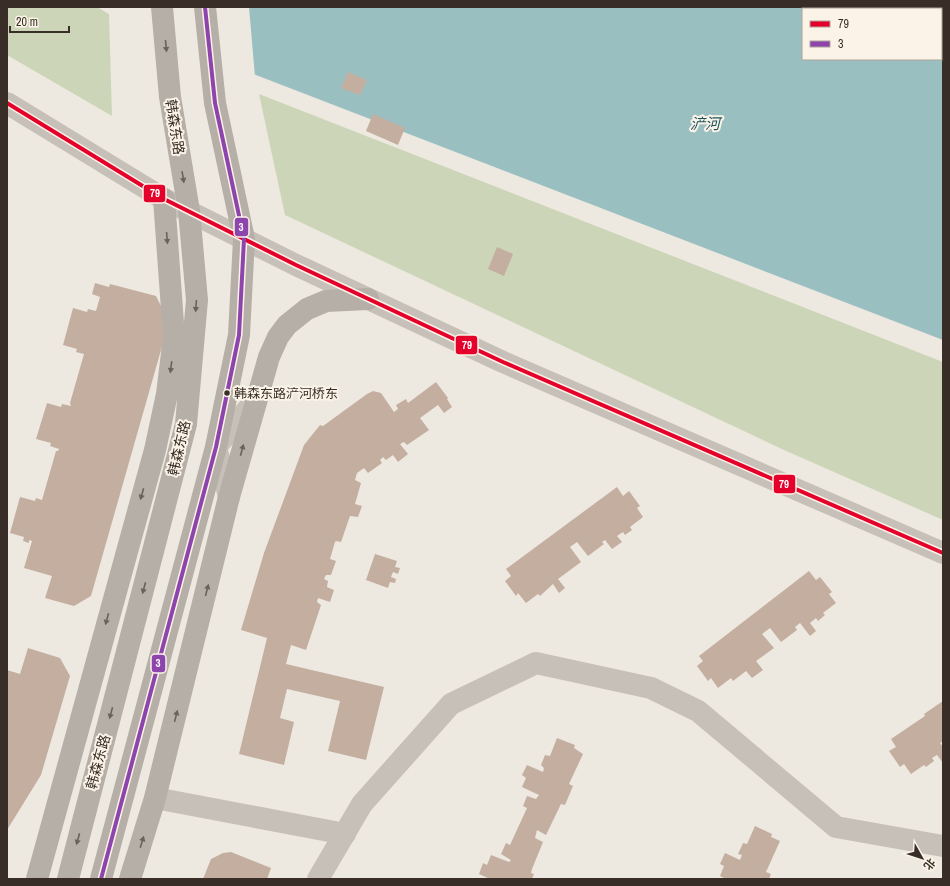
<svg xmlns="http://www.w3.org/2000/svg" width="950" height="886" viewBox="0 0 950 886" font-family="'Archivo Narrow','Noto Sans SC',sans-serif">
<style>
.green{fill:#cdd5b8}
.water{fill:#9abfc1;fill-rule:evenodd}
.pier{fill:#eee9e0}
.building{fill:#c4aea0}
.lines{fill:none;stroke-linecap:round;stroke-linejoin:round}
.minor{stroke:#c7c0b8;stroke-width:22}
.major{stroke:#b6afa8;stroke-width:22}
.bus-1-casing{stroke:#fbf3e7;stroke-width:7}
.bus-2-casing{stroke:#fbf3e7;stroke-width:7}
.bus-1{stroke:#e4002b;stroke-width:4}
.bus-2{stroke:#8e44ad;stroke-width:4}
.oneway{fill:#6a625b}
.bus-dot{fill:#382e27;stroke:#fbf3e7;stroke-width:1.5}
.labels{text-anchor:middle;dominant-baseline:central;stroke-width:4;stroke-linejoin:round;paint-order:stroke}
.bus-label{font-size:13px;fill:#382e27;stroke:#fbf3e7;text-anchor:start}
.street-label{font-size:14px;fill:#382e27;stroke:#fbf3e7}
.water-label{font-size:15px;font-style:italic;fill:#18545e;stroke:#fbf3e7}
.line-badge{stroke:#fbf3e7;stroke-width:1.5}
.badge-label{font-size:11px;text-anchor:middle;font-weight:bold;fill:#fff}
</style>
<rect width="100%" height="100%" fill="#eee9e0"/>
<path class="green" d="M7,7h90l12,7 3,102 -105,-61z
M259,94l684,268v158l-159,-70 -499,-235z"/>
<path class="water" d="M133,7h810v333l-705,-272zM803,9h138v50h-138z"/>
<path class="pier" d="M131,7h118l6,70 -19,-7z"/>
<path class="building" d="M348,72l19,8 -7,15 -19,-7z
M373,114l32,14 -7,17 -32,-14z
M497,247l16,7 -9,22 -16,-7z
M95,283l14,4 1,-3 46,12 13,26 -78,274 -17,10 -29,-8 7,-22 -28,-8 8,-27 -3,-1v3l-6,-2 1,-4 -14,-4 10,-36 15,4 1,-3 6,2 14,-49h2l1,-2 -9,-3 1,-3 -15,-4 11,-36 14,4 1,-3 9,2 -1,-3 14,-49 -8,-2 1,-3 -14,-4 10,-37 14,4 1,-3 8,2 4,-14 -8,-3z
M436,382l12,16 -1,1 5,8 -8,6 -6,-8 -18,13 9,12 -22,15 -3,-3 -4,2 8,10 -10,8 -5,-7 -7,5 -3,-3 -3,3 2,3 -14,10 -4,-5 -7,5 -2,7 6,3 -6,21 7,2 -4,11 -8,-1 -9,26 -5,-1 -1,1 -5,17 6,2 -5,14h-5l-2,4 4,2 -1,6 7,3 -4,12 -12,-4 -1,4 4,3 -15,45 -15,-5 -5,19 98,23 -18,73 -38,-9 12,-50 -53,-12 -7,29 14,4 -10,43 -45,-11 28,-116 -26,-8 23,-77 40,-108 16,-20 3,1 44,-32 6,-3 8,2 13,19 4,-3 -2,-4 10,-6 2,4z
M617,487l6,9 6,-5 11,15 -3,2 6,9 -13,10 2,3 -7,5 -2,-3 -6,4 5,6 -10,7 -7,-9 -3,2 2,2 -16,12 -11,-14 -7,5 11,15 -23,17 7,9 -6,5 -6,-9 -13,12 -2,-2 -12,9 -8,-10 -2,3 -11,-15 6,-5 -5,-7z
M375,554l22,7 -2,6 5,1 -2,6 -5,-2 -2,5 5,2 -1,4 -5,-1 -2,6 -22,-8z
M809,571l7,9 4,-3 12,15 -3,2 7,9 -13,10 2,2 -7,6 -2,-3 -6,5 6,8 -6,5 -10,-13 -5,4 2,3 -16,12 -11,-14 -8,6 12,14 -18,13 7,9 -11,8 -6,-7 -13,10 -2,-3 -13,10 -7,-10 -3,3 -11,-15 6,-5 -4,-5z
M28,648l32,10 10,18 -29,99 -34,55v-160l13,4z
M943,701v40l-3,2 3,4v16l-6,-8 -5,3 2,3 -8,6 -2,-2 -13,9 -7,-10 -4,3 -11,-16 7,-4 -5,-8 34,-23 -1,-2z
M557,738l18,7 -1,3 9,6 -14,30 4,2 -8,19 -4,-1 -15,31 -9,-5 -2,8 8,4 -11,27 -1,4 3,1 -2,5h-42l-11,-5 4,-11 4,2 4,-10 18,7 2,-2 -10,-6 5,-11 4,2 17,-37 -4,-2 4,-10 9,3 3,-4 -17,-8 4,-9 -4,-3 5,-10 16,7 1,-4 -3,-3 4,-10 5,1z
M755,826l17,8 -1,3 9,4 -14,31 5,2 -2,5h-43l-6,-3 4,-10 -4,-2 5,-11 15,7 2,-5 -4,-1 5,-11 4,1z
M231,852l40,16 -4,11h-64l8,-20 12,-6z"/>
<g class="lines">
<path class="minor" d="M7,103l157,96 132,66 207,97 440,191
M229,497l-13,-50 41,-49
M155,798l190,36
M318,879l44,-75 89,-100 85,-41 115,25 47,23 138,116 107,19"/>
<path class="major" d="M37,879l118,-429 12,-56 7,-57 -10,-138
M68,879l118,-455 11,-124 -8,-89 -19,-114 -8,-90
M101,879l115,-432 23,-112 5,-96 -29,-136 -10,-96
M130,879l25,-81 74,-301 40,-140 9,-20 9,-12 20,-16 19,-8 42,-2"/>
<g class="bus-1-casing">
<path id="bus-1" d="M7,103l157,96 132,66 207,97 440,191"/>
</g>
<g class="bus-2-casing">
<path id="bus-2" d="M101,879l115,-432 23,-112 5,-96 -29,-136 -10,-96"/>
</g>
<use href="#bus-1" class="bus-1"/>
<use href="#bus-2" class="bus-2"/>
</g>
<defs><path id="oneway-solid" d="M-6-.8H1V-3.2L6.5 0L1 3.2V.8H-6Z"/></defs>
<g class="oneway">
<use href="#oneway-solid" transform="translate(166 46) rotate(85)"/>
<use href="#oneway-solid" transform="translate(183 177) rotate(81)"/>
<use href="#oneway-solid" transform="translate(167 238) rotate(86)"/>
<use href="#oneway-solid" transform="translate(196 306) rotate(94)"/>
<use href="#oneway-solid" transform="translate(171 367) rotate(97)"/>
<use href="#oneway-solid" transform="translate(242 450) rotate(-75)"/>
<use href="#oneway-solid" transform="translate(142 494) rotate(106)"/>
<use href="#oneway-solid" transform="translate(144 588) rotate(105)"/>
<use href="#oneway-solid" transform="translate(207 590) rotate(-76)"/>
<use href="#oneway-solid" transform="translate(107 619) rotate(105)"/>
<use href="#oneway-solid" transform="translate(111 713) rotate(105)"/>
<use href="#oneway-solid" transform="translate(176 716) rotate(-76)"/>
<use href="#oneway-solid" transform="translate(78 839) rotate(105)"/>
<use href="#oneway-solid" transform="translate(142 842) rotate(-73)"/>
</g>
<circle class="bus-dot" cx="227" cy="393" r="3.5"/>
<g class="labels">
<g class="bus-label">
<text x="234" y="393">韩森东路浐河桥东</text>
</g>
<g class="street-label">
<text transform="translate(175 127) rotate(81)">韩森东路</text>
<text transform="translate(179 448) rotate(-77)">韩森东路</text>
<text transform="translate(98 762) rotate(-75)">韩森东路</text>
</g>
<g class="water-label">
<text x="705" y="123">浐河</text>
</g>
</g>
<g class="line-badge">
<rect x="143" y="184" width="23" height="19" rx="4" fill="#e4002b"/>
<rect x="234" y="217" width="15" height="20" rx="4" fill="#8e44ad"/>
<rect x="455" y="335" width="23" height="20" rx="4" fill="#e4002b"/>
<rect x="773" y="474" width="23" height="20" rx="4" fill="#e4002b"/>
<rect x="151" y="654" width="15" height="19" rx="4" fill="#8e44ad"/>
</g>
<g class="badge-label">
<text x="155" y="197">79</text>
<text x="241" y="231">3</text>
<text x="467" y="349">79</text>
<text x="784" y="488">79</text>
<text x="158" y="667">3</text>
</g>
<rect width="950" height="886" fill="none" stroke="#382e27" stroke-width="16"/>
<rect x="802" y="8" width="140" height="52" fill="#fbf3e7" stroke="#ada49a"/>
<rect x="810" y="21" width="20" height="6" fill="#e4002b" stroke="#ada49a"/>
<text x="838" y="28" font-size="12" fill="#382e27">79</text>
<rect x="810" y="41" width="20" height="6" fill="#8e44ad" stroke="#ada49a"/>
<text x="838" y="48" font-size="12" fill="#382e27">3</text>
<g transform="translate(922 858) rotate(129)" stroke="#fbf3e7" stroke-width="3" paint-order="stroke">
<path d="M0-3L7 15L0 10L-7 15Z" fill="#382e27"/>
<text y="-6" font-size="11" font-weight="bold" text-anchor="middle" fill="#382e27">北</text>
</g>
<path d="M10 26v6h59v-6" fill="none" stroke="#382e27" stroke-width="2"/>
<text x="16" y="26" font-size="12" fill="#382e27" stroke="#fbf3e7" stroke-width="3" paint-order="stroke">20 m</text>
</svg>
